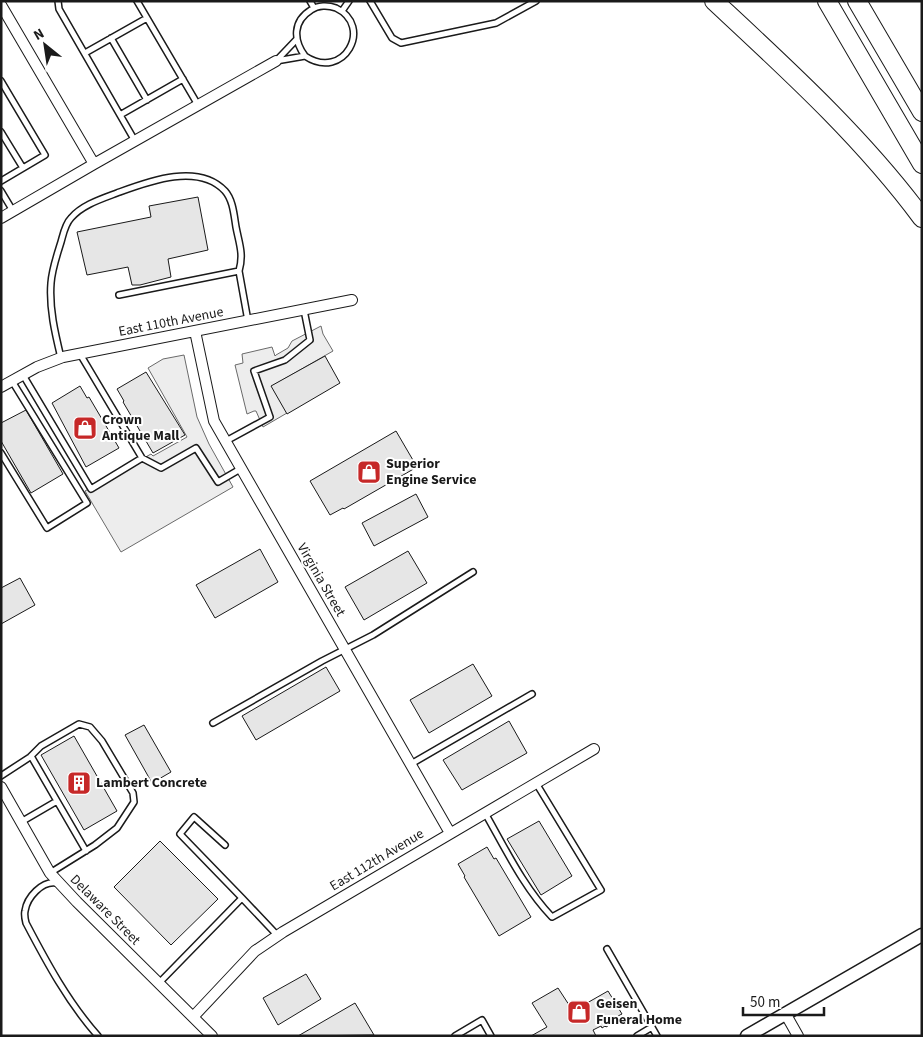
<svg xmlns="http://www.w3.org/2000/svg" width="923" height="1037" viewBox="0 0 923 1037" font-family="'Source Sans 3',sans-serif">
<style>
.parking{fill:#ededed;stroke:#6a6a6a}
.building{fill:#e6e6e6;stroke:#1a1a1a}
.lines{fill:none;stroke-linecap:round;stroke-linejoin:round}
.service-casing{stroke:#1a1a1a;stroke-width:8}
.minor-casing{stroke:#1a1a1a;stroke-width:12}
.tertiary-casing{stroke:#1a1a1a;stroke-width:15}
.motorway-casing{stroke:#1a1a1a;stroke-width:20}
.service{stroke:#fff;stroke-width:5}
.minor{stroke:#fff;stroke-width:10}
.tertiary{stroke:#fff;stroke-width:12}
.motorway{stroke:#fff;stroke-width:18}
.labels{text-anchor:middle;dominant-baseline:central;stroke-width:4;stroke-linejoin:round;paint-order:stroke}
.street-label{font-size:14px;fill:#1a1a1a;stroke:#fff}
.poi-label{font-size:14px;font-weight:bold;fill:#1a1a1a;stroke:#fff;text-anchor:start}
</style>
<rect width="100%" height="100%" fill="#fff"/>
<path class="parking" d="M321,326l2,8 10,17 -61,35 15,27 -24,14 -7,-16h-2l-7,3 -12,-49 8,-2 -1,-9 30,-7 3,9 1,-1 12,-7 4,-7z
M184,355l13,62 12,27 24,43 -112,65 -36,-61 66,-37 2,2 34,-19 -39,-69 15,-9z"/>
<path class="building" d="M198,197l10,53 -40,9 3,18 -31,8h-8l-4,-18 -41,8 -10,-43 74,-15 -2,-11z
M325,356l15,27 -53,31 -16,-28z
M146,372l39,63 -32,18 -30,-51 1,-1 -7,-12z
M80,386l7,12 2,-1 30,51 -33,19 -34,-64z
M26,410l37,64 -32,19 -30,-52v-18z
M396,431l21,36 -73,42 -1,-1 -13,7 -20,-34z
M416,494l12,23 -54,29 -12,-23z
M260,549l18,33 -63,36 -19,-33z
M408,551l19,32 -63,37 -19,-33z
M20,578l15,27 -34,19v-36z
M473,664l19,32 -63,37 -19,-33z
M326,667l14,24 -84,49 -14,-24z
M509,721l18,32 -65,37 -19,-30z
M144,725l27,47 -19,11 -27,-48z
M74,736l43,75 -33,19 -43,-75z
M539,821l33,55 -31,19 -34,-56z
M160,841l58,58 -47,46 -57,-58z
M487,847l7,12 2,-1 35,59 -32,19 -35,-59 1,-1 -7,-12z
M306,974l15,25 -43,26 -15,-27z
M558,988l15,23 35,-20 14,23 -4,2 1,1 -4,3 1,1 -10,6 -1,-1 -3,2 -1,-2 -8,4 3,6h-65l16,-9 -15,-24z
M355,1003l19,32 -76,1z"/>
<g class="lines">
<g class="service-casing">
<path id="service" d="M58,1l1,8 76,132
M137,1l61,104
M310,1l4,7
M370,1l22,37 9,5 95,-20 40,-22
M342,11l7,-10
M111,38l36,62
M296,40l-20,21 29,-5c39,26 69,-30 31,-48 -8,-3 -18,-3 -25,2 -18,11 -18,30 -6,46
M85,53l62,-35
M1,81l44,74 -44,26
M120,115l63,-36
M1,132l22,36
M1,191l12,20
M119,295l120,-24 9,50
M61,358c-6,-25 -12,-50 -10,-75 1,-14 6,-28 10,-41 2,-7 4,-18 10,-24 11,-13 30,-19 46,-25 30,-11 81,-31 108,-2 8,9 9,24 11,36 3,16 8,27 3,44
M23,375l68,114 51,-31 -62,-104
M226,441l44,-24 -16,-46 31,-11 25,-20 -6,-30
M1,453l46,75 40,-25 -75,-122
M142,458l19,10 35,-20 22,34 24,-14
M213,723l109,-62 51,-26 100,-63
M411,764l121,-70
M1,776l29,-19 11,-11 38,-22 11,3 12,14 31,52 1,9 -17,26 -22,17 -45,28
M57,801l29,50
M485,813c20,35 39,75 67,104l49,-27 -65,-107
M21,822l36,-21 -26,-45
M56,883c-14,-2 -29,14 -31,28 -1,4 0,8 1,12 21,40 42,79 72,113
M242,898l35,37
M607,949l50,87
M159,983l83,-85 -62,-64 14,-17 31,28
M455,1036l27,-16 9,16
M637,1036l15,-9"/>
</g>
<g class="minor-casing">
<path id="minor" d="M1,5l93,159
M1,218l93,-54 182,-103
M195,331l19,90 236,412
M1,387l36,-20 26,-10 289,-57
M1,787l49,86 27,29 135,134
M785,1013l13,23
M193,1017l62,-66 28,-19 311,-183"/>
</g>
<g class="tertiary-casing">
<path id="tertiary" d="M747,1036l175,-101"/>
</g>
<g class="motorway-casing">
<path id="motorway" d="M714,1c73,68 148,136 208,217
M827,1l95,163
M857,1l65,111"/>
</g>
<use href="#service" class="service"/>
<use href="#minor" class="minor"/>
<use href="#tertiary" class="tertiary"/>
<use href="#motorway" class="motorway"/>
</g>
<defs>
<g id="shop-square" transform="scale(1.25)"><rect x="-9" y="-9" width="18" height="18" rx="4" fill="#c62828" stroke="#fff"/><path d="M-5-2.5h2.3a2.7 3.5 0 0 1 5.4 0H5L5.5 6h-11ZM-1.5-2.5h3a1.5 2.3 0 0 0-3 0Z" fill="#fff"/></g>
<g id="building-square" transform="scale(1.25)"><rect x="-9" y="-9" width="18" height="18" rx="4" fill="#c62828" stroke="#fff"/><path d="M-4-6H4V6H1V3H-1V6H-4ZM-2.5-4.3h1.7v1.8h-1.7ZM.8-4.3h1.7v1.8H.8ZM-2.5-1h1.7V.8h-1.7ZM.8-1h1.7V.8H.8Z" fill="#fff"/></g>
</defs>
<g fill-rule="evenodd">
<use href="#shop-square" x="85" y="428"/>
<use href="#shop-square" x="369" y="472"/>
<use href="#building-square" x="79" y="783"/>
<use href="#shop-square" x="579" y="1012"/>
</g>
<g class="labels">
<g class="street-label">
<text transform="translate(171 322) rotate(-11)">East 110th Avenue</text>
<text transform="translate(321 580) rotate(60)">Virginia Street</text>
<text transform="translate(377 860) rotate(-31)">East 112th Avenue</text>
<text transform="translate(105 910) rotate(45)">Delaware Street</text>
</g>
<g class="poi-label">
<text x="102" y="420">Crown<tspan x="102" dy="16">Antique Mall</tspan></text>
<text x="386" y="464">Superior<tspan x="386" dy="16">Engine Service</tspan></text>
<text x="96" y="783">Lambert Concrete</text>
<text x="596" y="1004">Geisen<tspan x="596" dy="16">Funeral Home</tspan></text>
</g>
</g>
<rect width="923" height="1037" fill="none" stroke="#1a1a1a" stroke-width="5"/>
<g transform="translate(45 45) rotate(330)" stroke="#ffffff" stroke-width="4" paint-order="stroke">
<path d="M0-4L9 19L0 12L-9 19Z" fill="#1a1a1a"/>
<text y="-8" font-size="14" font-weight="bold" text-anchor="middle" fill="#1a1a1a">N</text>
</g>
<path d="M743 1007v8h81v-8" fill="none" stroke="#1a1a1a" stroke-width="2.5"/>
<text x="750" y="1007" font-size="15" fill="#1a1a1a" stroke="#ffffff" stroke-width="4" paint-order="stroke">50 m</text>
</svg>
